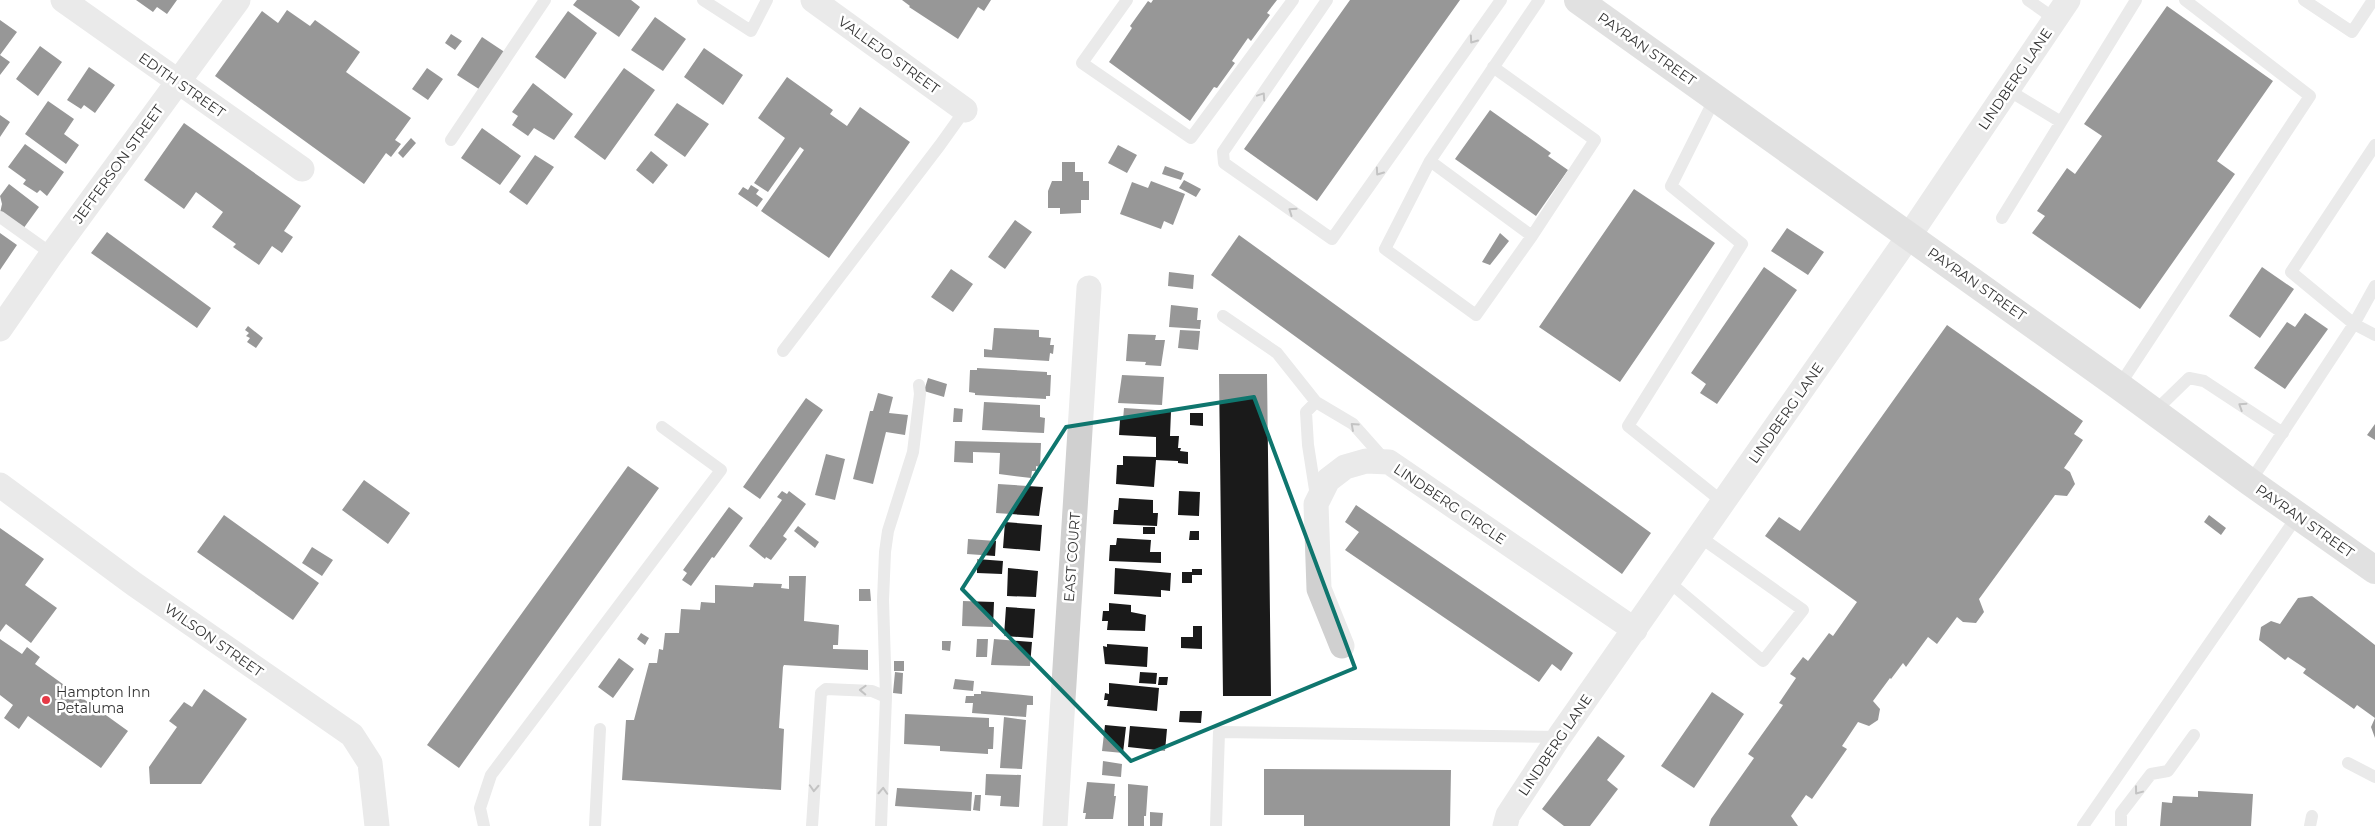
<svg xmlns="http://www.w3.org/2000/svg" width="2375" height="826" viewBox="0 0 2375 826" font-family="Montserrat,sans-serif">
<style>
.building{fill:#1a1a1a}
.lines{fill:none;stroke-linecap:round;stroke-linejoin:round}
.service{stroke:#d0d0d0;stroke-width:12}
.minor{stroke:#d0d0d0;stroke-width:25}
.secondary{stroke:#bdbdbd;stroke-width:28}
.oneway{stroke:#7a7a7a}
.marked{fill:none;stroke:#0f766e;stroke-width:4;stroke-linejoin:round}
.poi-dot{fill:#e63946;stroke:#fff;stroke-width:2}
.labels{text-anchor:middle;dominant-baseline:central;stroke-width:5;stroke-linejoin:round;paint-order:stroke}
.street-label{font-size:14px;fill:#333;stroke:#fff}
.poi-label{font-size:14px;fill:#333;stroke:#fff;text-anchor:start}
</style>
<rect width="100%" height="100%" fill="#fff"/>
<path class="building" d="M136,0h41l-10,14 -10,-7 -4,5z
M577,0h54l9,7 -21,30 -46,-32z
M902,0h89l-7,11 -6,-4 -20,32 -49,-32 1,-1z
M1153,0h124l-10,13 3,2 -19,26 -3,-3 -16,23 3,2 -18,25 -3,-1 -24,34 -81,-59 23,-34 -2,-2 18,-25 3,2z
M1350,0h110l-143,201 -73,-52z
M2167,6l106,75 -56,80 18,13 -95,135 -108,-76 13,-17 -8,-5 30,-43 8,6 27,-38 -18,-12z
M287,10l23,16 5,-6 45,32 -14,20 65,46 -16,22 6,4 -10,13 -5,-4 -22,31 -149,-108 47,-65 16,12z
M568,11l29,22 -32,46 -30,-22z
M655,17l31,22 -23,32 -32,-21z
M0,20l17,12 -17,23 10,7 -10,13z
M451,34l11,7 -7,9 -10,-7z
M482,37l24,16 -24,38 -25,-16z
M40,46l22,16 -24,34 -22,-17z
M704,48l39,27 -20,30 -39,-28z
M89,67l26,18 -20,28 -11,-8 -3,4 -14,-9z
M427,68l16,11 -15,21 -16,-11z
M624,68l31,22 -50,70 -31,-23z
M787,77l46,33 -3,4 17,12 13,-19 50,35 -81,116 -68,-47 43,-61 -4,-3 -32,45 -14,-9 31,-45 -27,-20z
M533,83l40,31 -19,26 -20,-12 -6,8 -16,-11 6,-9 -6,-4z
M48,101l26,18 -10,15 15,11 -13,19 -41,-30z
M677,103l32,21 -24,33 -31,-22z
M1490,110l61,43 -3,3 20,14 -32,46 -81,-57z
M0,115l10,7 -10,15z
M184,123l117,83 -17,25 9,6 -11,16 -10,-7 -13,19 -26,-18 3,-3 -24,-17 11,-15 -27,-20 -12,17 -40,-29z
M482,128l39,28 -21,29 -39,-27z
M411,138l5,5 -13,15 -5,-5z
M25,144l39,28 -17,24 -7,-6 -3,3 -14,-9 3,-4 -18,-13z
M1118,145l19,10 -10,18 -19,-10z
M651,151l17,14 -15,19 -17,-14z
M535,155l19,12 -27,38 -18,-13z
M1062,162h13v10h8v9h6v19h-8v13l-21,1v-6h-12v-17l4,-10h10z
M1165,166l19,7 -3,7 -19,-6z
M1184,180l17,9 -5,8 -17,-9z
M1151,181l34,13 -12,31 -9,-4 -3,8 -41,-15 12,-32 16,6z
M9,184l30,23 -16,22 -23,-16 2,-9 -2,-8z
M751,185l8,5 -3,4 7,5 -6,8 -19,-13 5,-7 5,3z
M1634,189l81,54 -95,139 -81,-55z
M1015,220l17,12 -27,37 -17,-12z
M1787,228l37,24 -16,23 -37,-24z
M107,232l104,76 -14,20 -106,-75z
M0,233l17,12 -17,25z
M1500,233l9,8 -19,24 -8,-3z
M1239,235l412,298 -29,41 -411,-299z
M1764,267l33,23 -80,114 -17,-11 6,-9 -15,-11z
M2262,267l32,22 -34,49 -31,-22z
M951,269l22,15 -20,28 -22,-15z
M1169,272l25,3 -1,14 -25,-3z
M1171,305l27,3 -1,12h4l-1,9 -31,-2z
M2305,313l23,16 -43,60 -31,-21 33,-46 8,5z
M1947,325l136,96 -9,13 9,6 -19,28 6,4 5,12 -8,12 -12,-1 -76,104 5,13 -8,11 -13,-1 -6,-5 -20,27 -9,-7 -22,30 -3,-4 -12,16 -1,-1 -17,23 7,8 -2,11 -9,6 -11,-4 -16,24 5,3 -35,50 -6,-4 -15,21 7,10h-89l2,-7 43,-61 -6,-4 35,-49 -4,-2 17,-25 -6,-4 13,-17 5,4 21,-28 4,3 24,-34 -92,-66 14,-19 21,14z
M248,326l15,12 -7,10 -9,-6 3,-4 -4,-2 3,-3 -4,-3z
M994,328l45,2v7l12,1 -1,7h4l-1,9 -3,-1 -1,8 -65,-4v-8l8,1z
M1180,330l20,1 -2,19 -20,-2z
M1128,334l28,1 -1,5h10l-4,26 -16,-1 1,-3 -20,-1z
M977,368l70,4v3h4l-1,21h-4v3l-71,-4v-2l-6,-1 1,-22h7z
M1219,374h48l4,322h-48z
M1122,375l42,2 -2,28 -44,-2z
M928,378l19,6 -3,13 -20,-6z
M878,393l15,4 -4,16 19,2 -3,20 -19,-3 -13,52 -20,-5 17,-68h3z
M806,398l17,12 -63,89 -17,-12z
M984,402l56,3v12l5,1 -1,15 -62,-3z
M954,408l9,1 -1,13h-9z
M1124,408l47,3 -1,25h9l-1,12h3l-1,3 8,1v12l-10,-1v-2l-22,-1 -2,27 -38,-3 1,-19h6v-9l33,1v-20l-37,-2 1,-15h3z
M1190,413h13v13l-13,-1z
M2375,424v16l-8,-5z
M955,441l86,2 -1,24 -4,-1v5h-4l-1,7 -32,-4 1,-21 -27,-1v11l-19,-1z
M826,454l19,5 -10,41 -20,-5z
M628,466l31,22 -200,280 -32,-23z
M364,480l46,33 -22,31 -46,-34z
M998,484l45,3 -4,29 -43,-3z
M782,491l5,3 2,-3 17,13 -23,32 4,3 -16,21 -5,-3 -1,2 -16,-13 33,-46 -5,-3z
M1179,491l21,1 -1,24 -21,-1z
M1119,498l34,2v13h5l-1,13 -44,-2 1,-14h4z
M1356,505l217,148 -12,18 -9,-7 -13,18 -194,-132 14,-18 -14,-10z
M729,507l14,11 -29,40 -2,-1 -21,29 -9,-6 5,-7 -4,-3z
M224,515l95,68 -26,37 -96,-68z
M2209,515l17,13 -5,7 -17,-13z
M1005,522l37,3 -2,26 -37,-3z
M798,526l21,16 -4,6 -21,-17z
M1143,527h12v7h-12z
M0,528l44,31 -19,26 32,23 -26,35 -25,-19 -6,8z
M1190,531h9v9h-10z
M1117,538l34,2 -1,12h11v11l-52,-2 1,-16h6z
M968,539l28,2 -1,15 -28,-2z
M312,547l21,13 -11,16 -20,-13z
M977,559l26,2 -1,13 -25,-1z
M1008,568l30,3 -2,26 -29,-1z
M1115,568l56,5 -1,18 -9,-1v7l-47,-3z
M1192,569h10v6h-10v8h-10v-11h10z
M789,576h17l-2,45 35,4 -1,20h-5v4l35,1v20l-84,-5 -1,2 -4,61 5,1 -3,61 -159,-10 4,-60h8l15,-57h8l2,-14 4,1 2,-17h14l2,-24 19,1 1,-8 14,1v-18l38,2 1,-4 28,1 -1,4 8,1z
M859,589h11l1,12h-12z
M2312,596l63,49v93l-4,-11 4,-9 -18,-13 -3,4 -51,-36 3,-4 -18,-12 -3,3 -26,-20 2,-13 10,-6 9,3 18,-26z
M963,601l31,1 -1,25 -31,-1z
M1109,603l22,2v7l15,3 -1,16 -38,-1 1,-9h-6l1,-10h6z
M1006,607l29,2 -2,29 -29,-2z
M1193,626h9v23l-21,-1v-11h12z
M641,633l8,5 -4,7 -8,-6z
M0,639l22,15 5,-7 13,10 -5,7 93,67 -27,37 -73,-52 -9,13 -15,-11 9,-13 -13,-10z
M977,639h11l-1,18h-11z
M994,639l38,3 -2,24 -39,-1z
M942,641h9l-1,10 -8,-1z
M1107,644l41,3 -1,20 -42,-3 -2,-18 4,1z
M619,658l15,11 -21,29 -15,-11z
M894,661h10v10h-10z
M895,672l8,1 -1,21 -9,-1z
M1140,672l17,1 -1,11 -17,-1z
M1159,677h9l-1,8h-9z
M955,679l19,2 -1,10 -20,-2z
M1109,683l50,5 -2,23 -50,-5 1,-6h-4l1,-7 4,1z
M204,689l43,30 -46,65h-51l-1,-17 28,-40 -8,-6 15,-19 8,5z
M981,691l52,5v9h-6l-1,12 -54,-4 1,-10h-8l1,-7h8v-2h7z
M1712,692l32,22 -50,74 -33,-22z
M1180,711h22l-1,12 -22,-1z
M905,714l84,4v9h5l-1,22h-5v5l-48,-3v-5l-36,-2z
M1004,717l22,3 -4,49 -22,-1z
M1105,725l21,2 -3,26 -21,-2z
M1130,726l37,3 -2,22 -37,-4z
M1598,736l27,20 -18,24 11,9 -28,37h-26l-22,-17z
M1103,761l19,3 -1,13 -19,-2z
M1264,769l187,1 -1,56h-146v-11h-40z
M986,774l35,1 -2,32 -19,-1 1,-10 -16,-1z
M1087,782l28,2 -1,12h2l-3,23h-28l1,-6h-3z
M1128,784l20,2 -2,30h-2v10h-16z
M897,788l75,4 -1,19 -76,-5z
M2198,791l55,3 -2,32h-91l2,-24 10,1 1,-7 25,1z
M975,795h6l-1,16 -7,-1z
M1150,812l13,1 -1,13h-12z"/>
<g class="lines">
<path class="service" d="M703,0l48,31 16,-31
M1127,0l-45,63 109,75 102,-138
M1327,0l-104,152 1,11 108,76 169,-239
M2028,0l27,19
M2304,0l48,32 21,-32
M2008,90l53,32
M1715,98l-44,88 71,58 -114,182 96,77
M451,140l94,-140
M2375,145l-84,127 63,52 21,11
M1430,161l102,75 63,-96 -102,-73
M0,217l52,37
M2002,218l134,-218
M1532,236l-56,79 -91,-66 45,-88 109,-161
M1223,316l54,37 39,49
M783,351l157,-206 25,-35
M2119,386l191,-290 -125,-96
M2154,412l35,-34 15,3 79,52
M2250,482l104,-158 21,-38
M1316,496l-8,-51 -2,-33 10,-10 37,22 32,36
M1669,582l94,79 40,-51 -103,-73
M886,697l-3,-97 2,-48 3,-21 25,-79 7,-58 -1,-9
M2348,763l27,14
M484,826l-4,-18 11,-33 230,-305 -59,-43
M595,826l5,-97
M812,826l9,-133 5,-4 46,2 14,6 -5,129
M1216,826l3,-94 340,5
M2083,826l215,-311
M2121,826v-13l30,-39 17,-3 26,-36
M2310,826l2,-10"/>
<path class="minor" d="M63,0l239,169
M813,0l152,110
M0,329l52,-75 186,-254
M0,485l134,99 218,151 18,28 7,63
M1342,646l-23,-57 -3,-85 12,-24 17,-13 21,-6 23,1 246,168
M1055,826l34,-538
M1505,826l3,-11 51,-78 350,-501 159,-236"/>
<path class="secondary" d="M1578,0l541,386 131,96 125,88"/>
</g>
<defs><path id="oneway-chevron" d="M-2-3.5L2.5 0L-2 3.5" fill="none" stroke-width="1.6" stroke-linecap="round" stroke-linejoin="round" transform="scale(1.25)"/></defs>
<g class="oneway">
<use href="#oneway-chevron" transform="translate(1473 40) rotate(125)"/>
<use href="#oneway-chevron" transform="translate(1262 96) rotate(-56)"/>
<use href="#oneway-chevron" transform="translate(1379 172) rotate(125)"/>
<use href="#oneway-chevron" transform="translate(1292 211) rotate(-145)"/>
<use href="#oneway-chevron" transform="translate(2242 406) rotate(-147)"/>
<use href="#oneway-chevron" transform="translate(1354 426) rotate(-138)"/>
<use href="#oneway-chevron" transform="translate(863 690) rotate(-178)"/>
<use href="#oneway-chevron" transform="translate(814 788) rotate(93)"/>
<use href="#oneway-chevron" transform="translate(883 791) rotate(-87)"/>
<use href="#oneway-chevron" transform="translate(2138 791) rotate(127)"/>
</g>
<path d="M0 0H2375V826H0ZM1254,397l101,271 -224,93 -169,-172 104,-162z" fill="#fff" fill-opacity=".55" fill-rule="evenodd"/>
<path class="marked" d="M1254,397l101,271 -224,93 -169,-172 104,-162z"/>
<circle class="poi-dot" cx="46" cy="700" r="5"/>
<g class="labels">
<g class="street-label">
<text transform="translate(1647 49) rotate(35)">PAYRAN STREET</text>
<text transform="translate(889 55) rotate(36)">VALLEJO STREET</text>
<text transform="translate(2015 79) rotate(-56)">LINDBERG LANE</text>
<text transform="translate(182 85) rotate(35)">EDITH STREET</text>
<text transform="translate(118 164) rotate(-54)">JEFFERSON STREET</text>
<text transform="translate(1977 284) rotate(35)">PAYRAN STREET</text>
<text transform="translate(1786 413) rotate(-55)">LINDBERG LANE</text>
<text transform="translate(1450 504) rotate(34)">LINDBERG CIRCLE</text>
<text transform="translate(2305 521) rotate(35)">PAYRAN STREET</text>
<text transform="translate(1072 557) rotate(-86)">EAST COURT</text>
<text transform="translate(214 640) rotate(35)">WILSON STREET</text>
<text transform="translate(1555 745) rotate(-56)">LINDBERG LANE</text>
</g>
<g class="poi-label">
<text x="56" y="692">Hampton Inn<tspan x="56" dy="16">Petaluma</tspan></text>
</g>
</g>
</svg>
